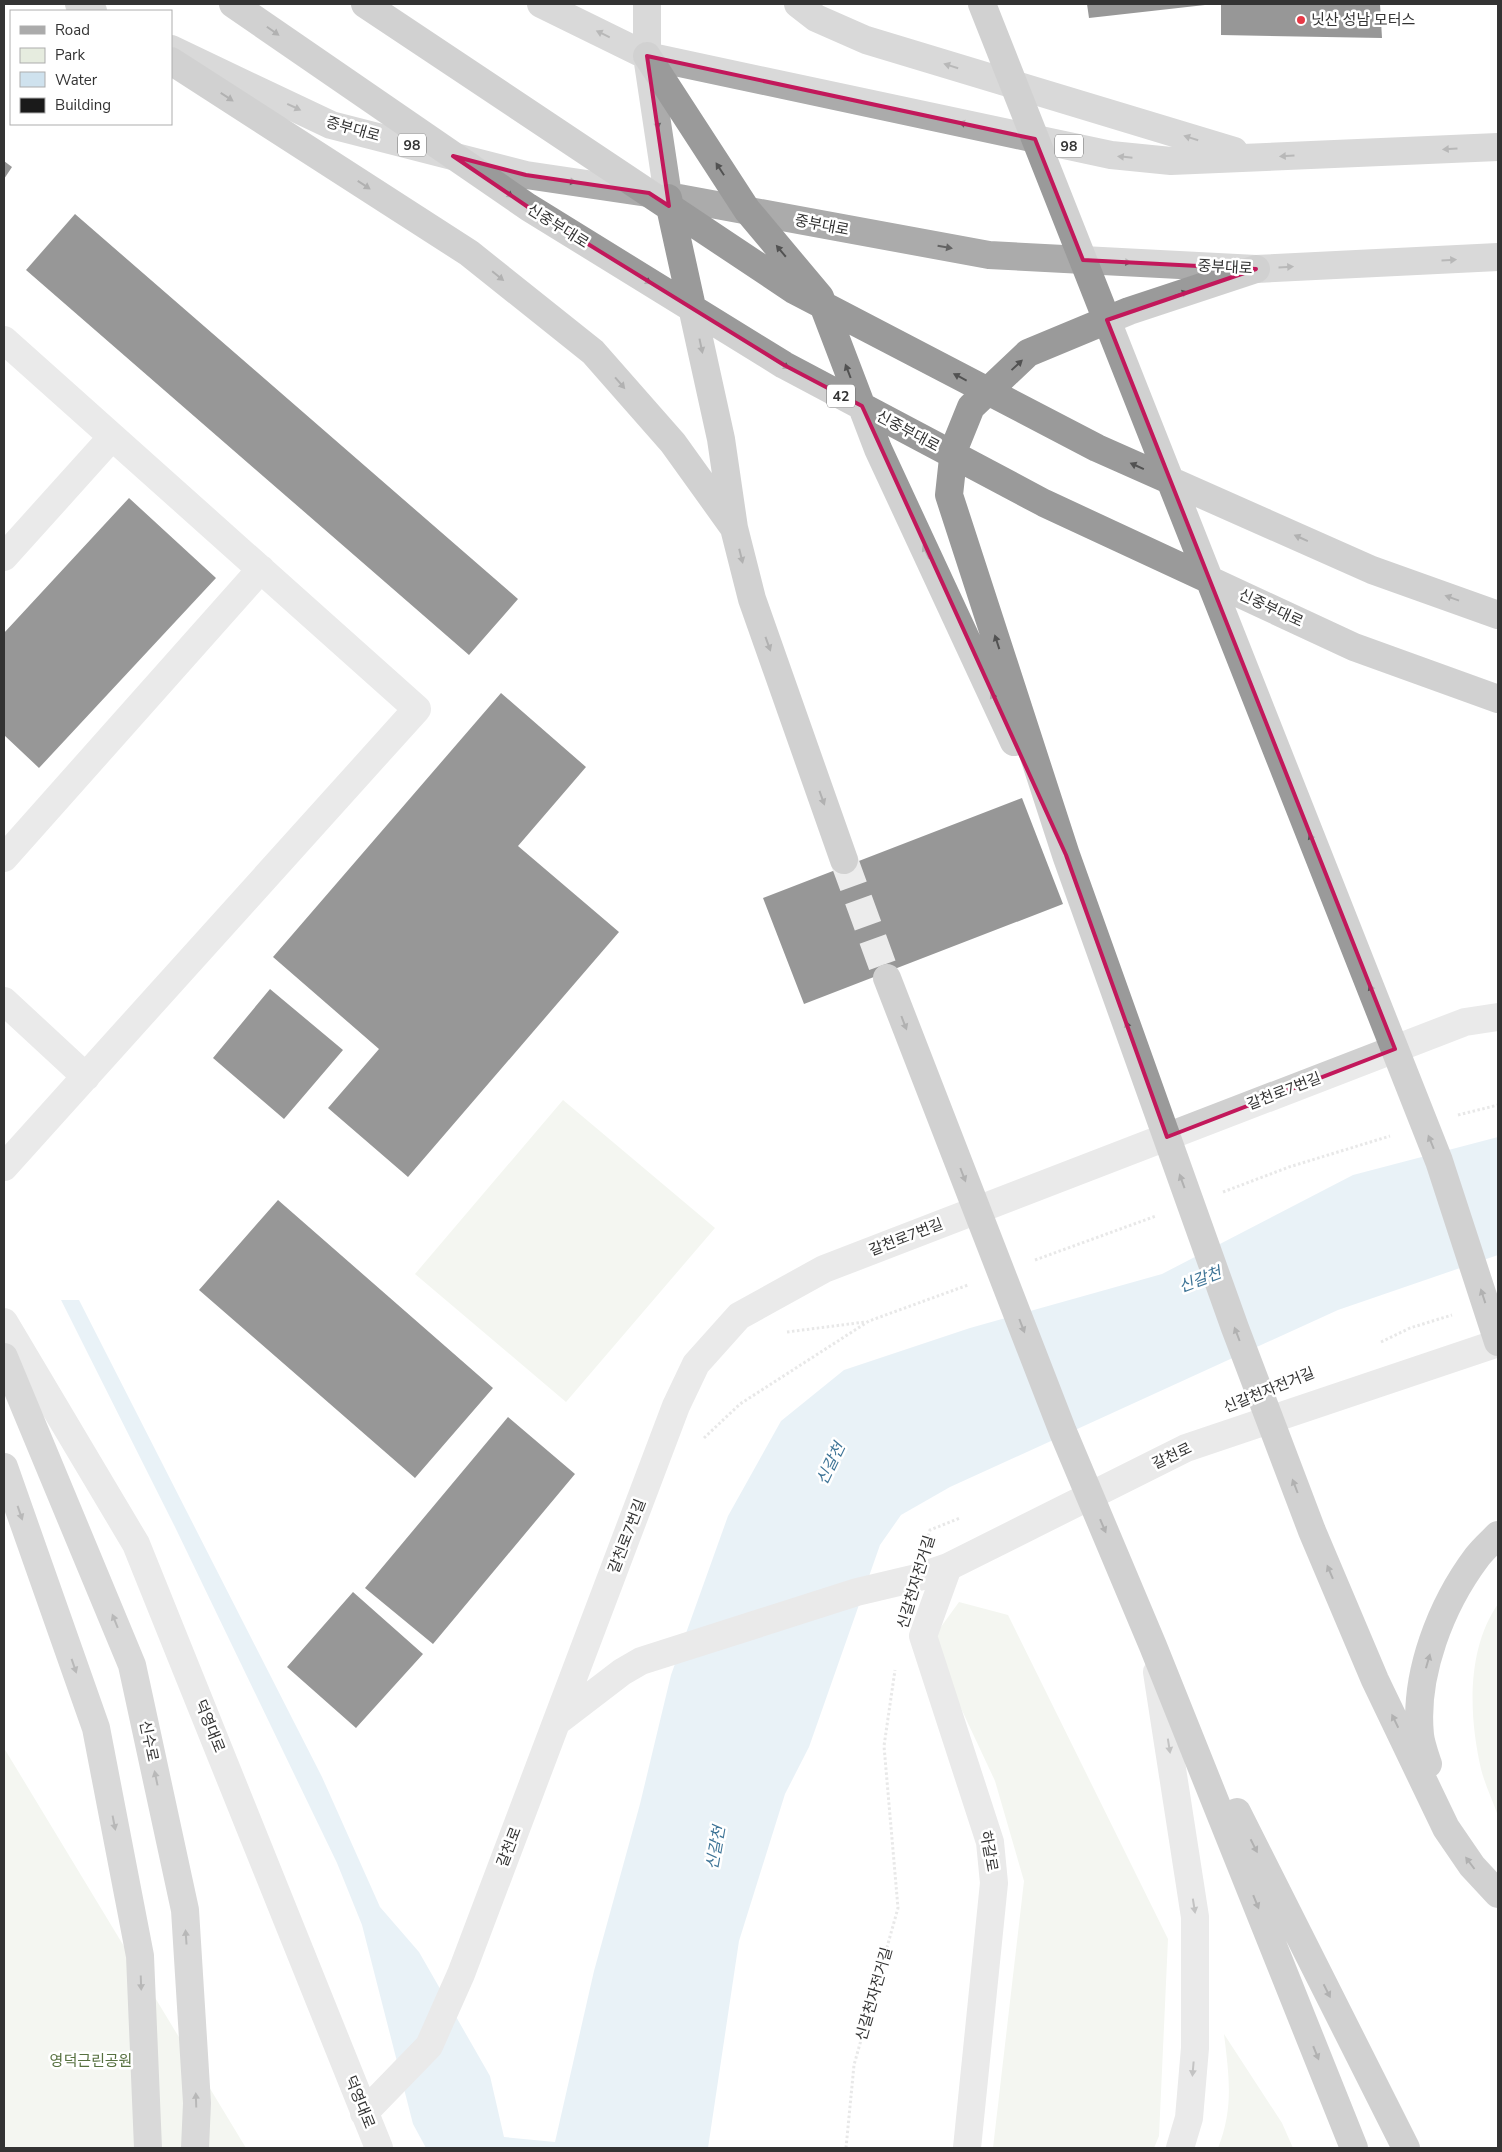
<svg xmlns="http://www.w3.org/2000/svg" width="1502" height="2152" viewBox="0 0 1502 2152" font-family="'Nunito Sans','Noto Sans KR',sans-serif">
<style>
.green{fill:#e6ecdf}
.water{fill:#cfe2ee}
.building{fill:#1a1a1a}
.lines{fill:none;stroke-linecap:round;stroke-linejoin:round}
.highway-tunnel{stroke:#d6d6d6;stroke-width:28;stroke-dasharray:28 14;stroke-linecap:butt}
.path{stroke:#cdcdcd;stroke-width:3;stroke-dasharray:2.5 2.5;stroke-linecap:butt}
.minor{stroke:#d0d0d0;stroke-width:28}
.major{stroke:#ababab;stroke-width:28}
.highway{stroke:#9a9a9a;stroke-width:28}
.oneway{fill:#525252}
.oneway2{fill:#636363}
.oneway3{fill:#7a7a7a}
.marked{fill:none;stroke:#c2185b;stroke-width:4;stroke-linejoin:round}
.poi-dot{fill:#e63946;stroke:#fff;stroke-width:2}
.labels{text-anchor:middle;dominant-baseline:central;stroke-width:5;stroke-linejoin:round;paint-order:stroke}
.shield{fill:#fff;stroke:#707070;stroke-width:1}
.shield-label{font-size:14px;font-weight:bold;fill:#333}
.poi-label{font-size:15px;fill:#333;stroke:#fff;text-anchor:start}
.street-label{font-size:15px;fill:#333;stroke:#fff}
.park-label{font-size:15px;fill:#56703f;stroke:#fff}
.water-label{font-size:16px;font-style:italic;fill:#3f7597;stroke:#fff}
</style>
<rect width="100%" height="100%" fill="#fff"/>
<path class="green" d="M563,1100l152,128 -149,174 -151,-128z
M959,1602l49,13 160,324 -9,197 -5,12h-161l31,-267 -29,-100 -65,-139z
M1498,1604v212c-5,-15 -13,-31 -17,-47 -12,-52 -15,-119 17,-165z
M4,1748l242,400h-242z
M1224,2034l58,89 11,25h-75c16,-40 11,-72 6,-114z"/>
<path class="water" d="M1498,1137v118l-160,55 -388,177 -49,28 -21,30 -71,202 -24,47 -46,147 -31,207h-282l-13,-24 -51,-199 -25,-62 -162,-336 -114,-227h18l243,477 58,130 39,45 71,124 14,61 51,5 39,-171 46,-167 31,-129 57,-159 53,-95 63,-51 126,-42 192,-54 191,-99z"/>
<path class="building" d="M1087,4h118v1l-116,13z
M1221,4h159l2,34 -161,-3z
M4,161l8,6 -8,12z
M75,214l443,385 -49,56 -443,-385z
M129,498l87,80 -177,190 -35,-33v-102z
M501,693l85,74 -68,79 101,86 -211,245 -80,-69 51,-59 -106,-92z
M1022,798l41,106 -259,100 -41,-106z
M270,989l73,61 -59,69 -71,-61z
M278,1200l215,188 -78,90 -216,-188z
M508,1417l67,57 -142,170 -68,-56z
M353,1592l70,62 -67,74 -69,-61z"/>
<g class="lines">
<path class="highway-tunnel" d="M844,860l43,118"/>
<path class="path" d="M1458,1115l40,-10
M1223,1192l66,-25 101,-31
M1035,1260l121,-44
M787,1332l78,-10
M1381,1342l29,-14 42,-13
M704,1438l36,-34 129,-83 99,-36
M928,1536l2,-6 30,-12
M846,2148l8,-83 44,-157 -14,-162 11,-76"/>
<path class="minor" d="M4,340l413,369 -413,458
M4,557l108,-120
M4,858l257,-289
M4,1001l82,76
M4,1322l132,222 243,604
M948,1567l-25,69 67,206 4,41 -27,265
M1157,1672l38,245v131l-6,70 -9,30
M558,1721l64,-49 19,-11 216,-69 59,-14 32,-11 238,-119 312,-105
M364,2113l65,-67 32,-72 215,-568 20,-42 43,-48 85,-47 641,-247 33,-5"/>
<path class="major" d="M79,4l14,7
M541,4l106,52 464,99 60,6 327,-14
M647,4v52l21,140
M798,4l18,14 50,22 368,111
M171,49l160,76 195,50 142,21 321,59 267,14 242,-12
M4,1357l128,308 53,245 12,193 -2,45
M4,1467l92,261 44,228 8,192"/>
<path class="highway" d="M233,4l295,203 256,158 260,138 310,144 144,52
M365,4l429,286 303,158 275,122 126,45
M982,4l457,1157 59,181
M647,56l100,154 73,87 58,152 136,293
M171,61l298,192 124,99 80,91 61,85
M668,198l53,241 13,89 18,71 92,261
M1256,269l-127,42 -101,42 -57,54 -17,42 -5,46 117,360 169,473 77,203 63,149 71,148 26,38 26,28
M887,978l176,454 90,214 201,502
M1428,1764c-3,-9 -7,-20 -8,-29 -6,-61 21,-130 57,-178 6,-8 14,-15 21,-22
M1237,1812l169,336"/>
</g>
<defs><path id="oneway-solid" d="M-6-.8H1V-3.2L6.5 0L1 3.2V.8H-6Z" transform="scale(1.25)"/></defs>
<g class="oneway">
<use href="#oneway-solid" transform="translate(273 31) rotate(35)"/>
<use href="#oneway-solid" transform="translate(227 97) rotate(33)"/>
<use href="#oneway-solid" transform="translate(720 169) rotate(-123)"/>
<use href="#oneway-solid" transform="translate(364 185) rotate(33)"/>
<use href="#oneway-solid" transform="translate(507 193) rotate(35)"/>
<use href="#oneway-solid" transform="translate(781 251) rotate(-130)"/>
<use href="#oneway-solid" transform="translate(498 276) rotate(39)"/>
<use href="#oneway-solid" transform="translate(645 280) rotate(32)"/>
<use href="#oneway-solid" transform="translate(1181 294) rotate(-18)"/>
<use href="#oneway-solid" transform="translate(701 346) rotate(78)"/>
<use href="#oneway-solid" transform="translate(783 365) rotate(30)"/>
<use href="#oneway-solid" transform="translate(1017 365) rotate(-43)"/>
<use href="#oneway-solid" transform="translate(848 371) rotate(-111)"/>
<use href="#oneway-solid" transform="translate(960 377) rotate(-152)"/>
<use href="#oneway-solid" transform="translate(620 383) rotate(49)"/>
<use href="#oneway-solid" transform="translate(1137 466) rotate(-156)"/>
<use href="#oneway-solid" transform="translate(1301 538) rotate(-156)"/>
<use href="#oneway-solid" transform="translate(926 552) rotate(-115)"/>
<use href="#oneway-solid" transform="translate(741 556) rotate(76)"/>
<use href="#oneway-solid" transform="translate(1452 598) rotate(-160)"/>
<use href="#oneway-solid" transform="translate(997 642) rotate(-108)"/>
<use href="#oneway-solid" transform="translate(768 644) rotate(70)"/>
<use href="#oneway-solid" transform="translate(994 699) rotate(-115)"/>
<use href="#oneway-solid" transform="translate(822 798) rotate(70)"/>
<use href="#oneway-solid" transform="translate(1312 840) rotate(-112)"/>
<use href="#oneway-solid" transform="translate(1372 991) rotate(-112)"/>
<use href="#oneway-solid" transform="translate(904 1023) rotate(69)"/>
<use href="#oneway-solid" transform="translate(1128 1028) rotate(-110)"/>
<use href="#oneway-solid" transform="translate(1431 1142) rotate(-112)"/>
<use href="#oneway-solid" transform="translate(963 1175) rotate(69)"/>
<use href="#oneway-solid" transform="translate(1182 1181) rotate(-110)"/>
<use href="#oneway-solid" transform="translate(1483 1296) rotate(-108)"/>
<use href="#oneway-solid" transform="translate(1022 1326) rotate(69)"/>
<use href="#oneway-solid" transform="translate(1237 1334) rotate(-111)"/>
<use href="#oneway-solid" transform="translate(1295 1486) rotate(-111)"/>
<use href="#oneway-solid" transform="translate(1103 1526) rotate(67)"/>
<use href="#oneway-solid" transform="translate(1330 1572) rotate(-113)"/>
<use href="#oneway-solid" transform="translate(1428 1661) rotate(-74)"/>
<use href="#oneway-solid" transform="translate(1395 1721) rotate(-116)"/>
<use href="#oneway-solid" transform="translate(1254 1846) rotate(63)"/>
<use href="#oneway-solid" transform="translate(1470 1863) rotate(-127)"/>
<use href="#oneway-solid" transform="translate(1256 1902) rotate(68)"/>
<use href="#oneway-solid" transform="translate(1327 1991) rotate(63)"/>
<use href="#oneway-solid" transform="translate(1316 2053) rotate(68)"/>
</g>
<g class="oneway2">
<use href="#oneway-solid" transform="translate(603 34) rotate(-154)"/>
<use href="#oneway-solid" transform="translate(951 66) rotate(-163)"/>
<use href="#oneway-solid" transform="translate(294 107) rotate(25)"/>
<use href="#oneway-solid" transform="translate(657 122) rotate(82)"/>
<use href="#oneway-solid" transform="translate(966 124) rotate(-168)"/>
<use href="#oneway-solid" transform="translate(1191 138) rotate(-163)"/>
<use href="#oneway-solid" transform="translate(1450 149) rotate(177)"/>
<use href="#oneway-solid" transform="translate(1287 156) rotate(177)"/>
<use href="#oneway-solid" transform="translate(1125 157) rotate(-174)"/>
<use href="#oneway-solid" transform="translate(569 181) rotate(8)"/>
<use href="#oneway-solid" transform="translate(945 247) rotate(10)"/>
<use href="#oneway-solid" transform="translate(1449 260) rotate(-3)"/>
<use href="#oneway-solid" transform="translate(1124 262) rotate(3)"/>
<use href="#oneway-solid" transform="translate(1286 267) rotate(-3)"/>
<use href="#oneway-solid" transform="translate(20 1513) rotate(71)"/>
<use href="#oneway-solid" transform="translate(115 1621) rotate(-112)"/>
<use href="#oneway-solid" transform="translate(74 1666) rotate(71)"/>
<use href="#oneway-solid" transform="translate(156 1778) rotate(-102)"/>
<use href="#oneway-solid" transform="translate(114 1823) rotate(79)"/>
<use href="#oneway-solid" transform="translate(186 1937) rotate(-94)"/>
<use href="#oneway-solid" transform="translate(141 1983) rotate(88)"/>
<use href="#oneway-solid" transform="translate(196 2100) rotate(-92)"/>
</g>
<g class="oneway3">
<use href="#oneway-solid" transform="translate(1169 1746) rotate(81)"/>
<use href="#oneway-solid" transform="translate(1194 1906) rotate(81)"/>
<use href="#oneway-solid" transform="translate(1193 2069) rotate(95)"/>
</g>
<path d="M0 0H1502V2152H0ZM647,56l388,83 48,121 173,9 -149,51 288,729 -228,88 -101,-282 -204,-449 -78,-41 -256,-158 -75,-51 73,19 123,18 20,13z" fill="#fff" fill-opacity=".55" fill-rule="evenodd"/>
<path class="marked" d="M647,56l388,83 48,121 173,9 -149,51 288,729 -228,88 -101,-282 -204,-449 -78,-41 -256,-158 -75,-51 73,19 123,18 20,13z"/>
<circle class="poi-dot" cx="1301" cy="20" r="5"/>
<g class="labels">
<g class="shield">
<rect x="398" y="133.5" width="28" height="23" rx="4"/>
<rect x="1055" y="134.5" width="28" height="23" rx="4"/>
<rect x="827" y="384.5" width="28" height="23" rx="4"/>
</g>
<g class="shield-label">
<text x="412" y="145">98</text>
<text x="1069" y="146">98</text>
<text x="841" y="396">42</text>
</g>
<g class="poi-label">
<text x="1311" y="20">닛산 성남 모터스</text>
</g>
<g class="street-label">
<text transform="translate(353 129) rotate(16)">중부대로</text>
<text transform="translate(822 225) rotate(11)">중부대로</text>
<text transform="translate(558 226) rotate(32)">신중부대로</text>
<text transform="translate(1225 267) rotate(3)">중부대로</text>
<text transform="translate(908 431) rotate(28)">신중부대로</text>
<text transform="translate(1271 608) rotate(25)">신중부대로</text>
<text transform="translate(1284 1091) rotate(-21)">갈천로7번길</text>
<text transform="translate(906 1237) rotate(-21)">갈천로7번길</text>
<text transform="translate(1269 1390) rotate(-22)">신갈천자전거길</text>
<text transform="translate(1172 1456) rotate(-25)">갈천로</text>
<text transform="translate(627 1536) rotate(-69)">갈천로7번길</text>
<text transform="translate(916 1582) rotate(-73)">신갈천자전거길</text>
<text transform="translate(210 1726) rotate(68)">덕영대로</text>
<text transform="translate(149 1741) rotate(78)">신수로</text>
<text transform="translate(509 1847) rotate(-69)">갈천로</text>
<text transform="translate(989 1851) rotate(80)">하갈로</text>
<text transform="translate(874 1994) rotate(-74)">신갈천자전거길</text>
<text transform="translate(360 2102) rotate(68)">덕영대로</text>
</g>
<g class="park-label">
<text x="91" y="2061">영덕근린공원</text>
</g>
<g class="water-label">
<text transform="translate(1200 1280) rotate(-21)">신갈천</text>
<text transform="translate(831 1464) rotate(-64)">신갈천</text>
<text transform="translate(716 1848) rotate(-80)">신갈천</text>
</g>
</g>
<rect width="1502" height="2152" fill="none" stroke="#333333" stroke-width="10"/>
<rect x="10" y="10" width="162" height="115" fill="#ffffff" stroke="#adadad"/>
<rect x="20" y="26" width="25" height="8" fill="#ababab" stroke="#adadad"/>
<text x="55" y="35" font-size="15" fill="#333333">Road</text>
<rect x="20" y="48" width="25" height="15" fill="#e6ecdf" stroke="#adadad"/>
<text x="55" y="60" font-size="15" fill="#333333">Park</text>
<rect x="20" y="72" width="25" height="15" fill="#cfe2ee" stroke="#adadad"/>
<text x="55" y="85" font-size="15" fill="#333333">Water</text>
<rect x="20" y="98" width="25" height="15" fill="#1a1a1a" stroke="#adadad"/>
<text x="55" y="110" font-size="15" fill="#333333">Building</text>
</svg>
